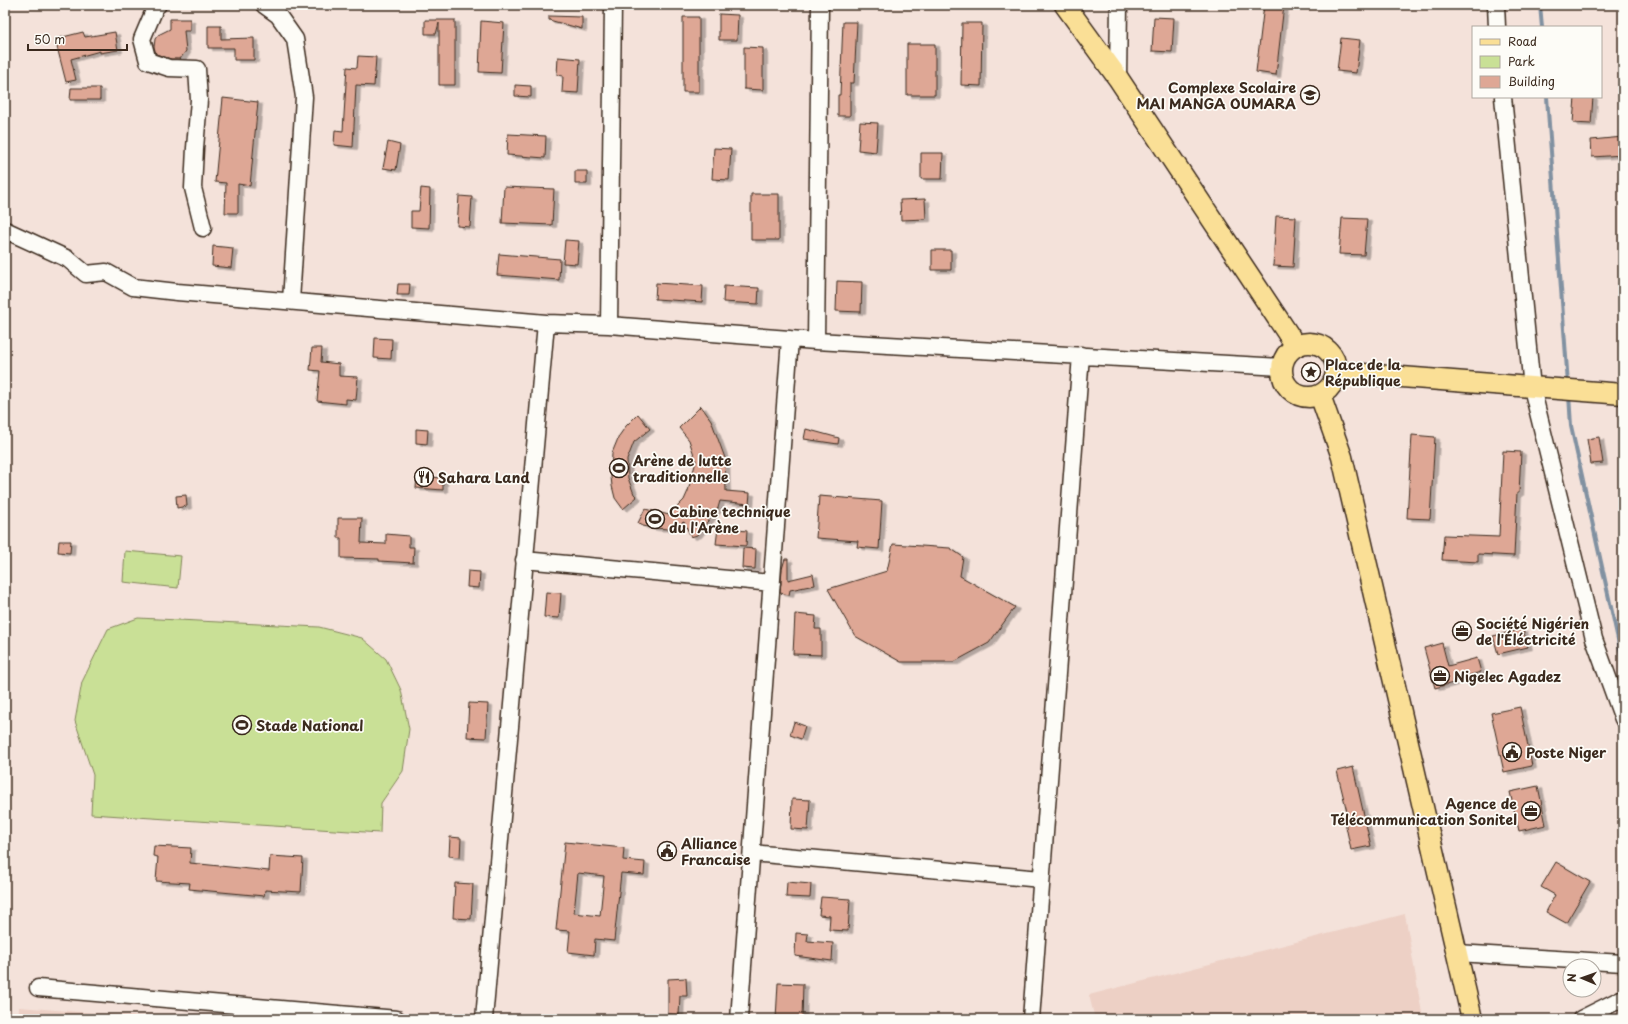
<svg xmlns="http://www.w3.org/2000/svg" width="1628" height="1024" viewBox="0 0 1628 1024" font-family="'Playpen Sans',sans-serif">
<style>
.built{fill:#edd0c5}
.green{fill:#c9e096;stroke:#82855a}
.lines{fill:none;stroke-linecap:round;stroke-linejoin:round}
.stream{stroke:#8191a1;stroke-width:4}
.building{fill:#dea795;stroke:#3b2a1e;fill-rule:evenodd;filter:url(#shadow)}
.minor-casing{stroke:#3b2a1e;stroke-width:19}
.major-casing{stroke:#3b2a1e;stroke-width:23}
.minor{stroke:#fdfcf7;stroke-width:16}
.major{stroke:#fadf96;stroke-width:20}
.labels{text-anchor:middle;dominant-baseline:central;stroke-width:3.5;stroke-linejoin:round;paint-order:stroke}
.poi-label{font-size:14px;font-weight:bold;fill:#3b2a1e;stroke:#fdfcf7;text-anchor:start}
</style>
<defs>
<filter id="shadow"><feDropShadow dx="4.5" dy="2.5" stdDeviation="0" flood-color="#0004"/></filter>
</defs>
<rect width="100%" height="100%" fill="#f4e2da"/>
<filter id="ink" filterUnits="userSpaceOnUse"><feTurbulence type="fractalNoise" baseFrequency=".025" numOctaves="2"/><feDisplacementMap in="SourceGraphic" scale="8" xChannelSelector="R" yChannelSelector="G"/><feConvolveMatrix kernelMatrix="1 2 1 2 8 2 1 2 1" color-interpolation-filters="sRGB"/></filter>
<g filter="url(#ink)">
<path class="built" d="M1405,914l18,105h-328l-6,-24z
M19,1007l149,12h-149z"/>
<path class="green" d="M125,551l56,5 -3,32 -55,-6z
M138,618l181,9 43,11 24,21 15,31 8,39 -6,42 -22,32 -1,30 -289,-19 2,-39 -18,-54 7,-39 26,-53z"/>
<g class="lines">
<path class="stream" d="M1540,5l2,22
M1547,97l21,287
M1569,395l2,31 52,236"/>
</g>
<path class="building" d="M1264,5h20l-8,70 -20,-3z
M719,14l19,1 -1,25h-18z
M549,16l33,1v12l-33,-9z
M683,17h16v75h-16z
M1154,17l20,1 -2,34 -20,-1z
M170,19h20v12h-6l2,20 -6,8h-9l-15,-5 -2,-7 1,-8 3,-4 12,-6z
M425,20h30v65h-16v-62l-3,11h-11z
M481,21l23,2 -3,50 -22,-1z
M843,22h14l-3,61h-4v33h-12v-21h2z
M962,23h20l-1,63 -20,-1z
M208,26h13v13l33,-1v22h-20v-12h-26z
M83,32l2,5 30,-5 3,18 -18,3v-2l-29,8 5,21 -10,2 -11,-43z
M1341,38l19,2 -4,33 -19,-2z
M907,44h28v51h-28z
M744,47l19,1v42l-19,-1z
M358,56l18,1 -2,29 -18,-1 -3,62 -19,-2 1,-15 8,1 4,-64 10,1z
M558,57l22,2 -2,34 -16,-1 1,-16 -6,-1z
M515,85l16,1v11l-16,-1z
M71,88h29v12h-30z
M1575,97h18l-2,27 -18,-1z
M223,98l35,4 -8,84 -12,-2v29h-13l1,-30 -11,-1z
M860,122l18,1 -2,29 -18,-2z
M508,134l38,2 -1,22 -38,-3z
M1623,137v18l-31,2 -1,-17z
M388,142l12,3 -4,25 -13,-2z
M714,148l17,1 -2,31 -17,-1z
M921,153h22l-1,26h-21z
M575,171h12v13h-12z
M504,187l50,2 -2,36 -50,-2z
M421,188l9,1 -1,39 -18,-1v-16h8z
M751,194h28v46h-28z
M459,196l13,1 -2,30 -13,-1z
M925,199l1,20 -25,1 -1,-20z
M1276,216l20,1 -3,50 -20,-1z
M1342,218l25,1 -3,36 -25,-1z
M565,240l14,1 -2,23 -14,-1z
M213,246l20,2 -2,20 -19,-2z
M932,250h19v20h-19z
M499,254l61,5 -1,21 -62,-5z
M837,281l25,1 -1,30 -25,-1z
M656,283l47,3 -1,16 -47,-3z
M398,284h12l-1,11h-12z
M724,286l35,2 -1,16 -35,-2z
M375,338l17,1 -1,20 -17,-1z
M312,348h10l-1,14 18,2v12l19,1 -2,23 -10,-1v5l-29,-3 3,-30 -10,-1z
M701,406l10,14 14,38 1,33 24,2 -1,11 -29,-3 -2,7 -21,27 -6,2 -7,-15 -16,7 -14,-1 -11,-2 -5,-3 7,-14 24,6 15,-15 4,-9 8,-30 -7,-21 -10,-12z
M638,414l12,15 -16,13 -7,18 1,18 6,16 3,3 -14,12 -8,-11 -3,-12 -1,-9 1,-24 7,-17 7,-10z
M416,429l12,1 -1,14 -11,-1z
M806,429l33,9 -1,6 -34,-5z
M1412,435l23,2 -5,82 -23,-1z
M1599,437l4,26 -12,1 -4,-25z
M1503,451l18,1 -2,41h-2l-3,63 -36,-2v8l-36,-2 2,-25 55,2z
M417,476l26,2v12l-27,-2z
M186,495l1,11 -10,2 -1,-12z
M819,496l63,5 -3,48 -22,-2 1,-6 -42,-3z
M338,518h24l-1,25 25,1v-10l23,2v11h5l-1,16 -34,-2v-2l-38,-1v-20h-3z
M718,528l29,3 -1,15 -30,-2z
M59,541h12l-1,12 -12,-1z
M893,544l57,4 13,9 -3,19 55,31 -26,36 -35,19h-53l-46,-26 -27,-47 59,-18z
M743,548l13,1 -1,20 -13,-1z
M785,559h3v21l25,-6 2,11 -25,5 -1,5 -9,-2 2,-24z
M468,571l12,1 -1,16 -12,-1z
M546,592l15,1 -2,25 -15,-1z
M795,614l21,2 -1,13h6v26l-28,-1z
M1523,629l5,18 -30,7 -5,-18z
M1442,643l6,23 29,-8 4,14 -29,8 1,3 -18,5 -11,-40z
M469,703l19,1 -2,34 -19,-1z
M1520,707l12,59 -28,6 -13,-59z
M794,722l11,4 -4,13 -11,-4z
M1353,767l18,79 -20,4 -7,-33 4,-1 -11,-45z
M1538,786l8,39 -27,6 -9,-39z
M792,799l18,1 -2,30 -17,-1z
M450,837l11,1 -1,19 -11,-1z
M565,842l59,6 -1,12 22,2 -1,13 -23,-2 -7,68 -19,-2 -1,16 -26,-3 2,-21 -14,-1zM578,873l26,3 -4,40 -26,-3z
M154,846l37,2 -1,15 79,8 1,-15 33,2 -2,34 -36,-2 -1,6 -75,-7 1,-6 -34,-2 2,-24 -5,-1z
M1556,862l34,20 -24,41 -20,-11 9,-17 -14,-8z
M787,882l24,2 -1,14 -24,-1z
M455,883l18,1 -2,35 -18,-1z
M821,897l29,2 -2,32 -19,-1 1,-14 -11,-1z
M796,933l12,1 -1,7 26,2 -1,18 -37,-5z
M686,978l1,18h-7l-1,19 -11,-1v-35z
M778,983l25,1 -1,35h-26z"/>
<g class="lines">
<g class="minor-casing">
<path id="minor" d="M158,5l-4,2 -1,6 -11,26 6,22 21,7 28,1 2,31 -4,48 -2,40 10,40
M264,5l14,10 17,24 9,58 -13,204
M1496,5l1,22
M1118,78l1,-73
M1503,97l29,291 62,251 29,80
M5,230l63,29 18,15 20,-2 27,15 44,5 369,31 63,2 207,16 466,26
M609,325l4,-320
M816,341l4,-336
M524,560l248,23
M752,853l289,26
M1457,953l166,10
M38,988l359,31
M484,1019l62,-696
M739,1019l51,-680
M1031,1019l50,-664
M1581,1019l42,-21"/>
</g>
<g class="major-casing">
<path id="major" d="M1065,5l53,73 178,268
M1282 370a27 27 0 1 1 54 0a27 27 0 1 1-54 0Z
M1337,372l286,22
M1320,395l22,62 130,562"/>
</g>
<use href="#minor" class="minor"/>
<use href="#major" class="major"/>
</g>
</g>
<defs>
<g id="school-ring" transform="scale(1)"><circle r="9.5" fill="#fdfcf7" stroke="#3b2a1e" stroke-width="1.5"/><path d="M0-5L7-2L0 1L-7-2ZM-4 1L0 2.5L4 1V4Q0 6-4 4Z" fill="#3b2a1e"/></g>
<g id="sight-ring" transform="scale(1)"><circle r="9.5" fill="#fdfcf7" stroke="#3b2a1e" stroke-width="1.5"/><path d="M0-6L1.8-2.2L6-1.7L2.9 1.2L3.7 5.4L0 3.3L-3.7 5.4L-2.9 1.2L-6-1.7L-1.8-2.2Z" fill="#3b2a1e"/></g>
<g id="stadium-ring" transform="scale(1)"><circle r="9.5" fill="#fdfcf7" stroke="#3b2a1e" stroke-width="1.5"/><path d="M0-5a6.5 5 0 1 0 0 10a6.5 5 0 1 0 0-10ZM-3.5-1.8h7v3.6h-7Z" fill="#3b2a1e"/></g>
<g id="restaurant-ring" transform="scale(1)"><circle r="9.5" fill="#fdfcf7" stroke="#3b2a1e" stroke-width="1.5"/><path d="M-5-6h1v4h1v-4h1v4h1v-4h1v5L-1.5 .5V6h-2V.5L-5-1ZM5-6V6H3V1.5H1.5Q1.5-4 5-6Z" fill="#3b2a1e"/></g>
<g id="office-ring" transform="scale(1)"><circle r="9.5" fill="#fdfcf7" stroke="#3b2a1e" stroke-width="1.5"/><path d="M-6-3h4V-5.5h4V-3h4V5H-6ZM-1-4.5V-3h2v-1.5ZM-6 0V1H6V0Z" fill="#3b2a1e"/></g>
<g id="civic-ring" transform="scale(1)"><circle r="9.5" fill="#fdfcf7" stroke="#3b2a1e" stroke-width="1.5"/><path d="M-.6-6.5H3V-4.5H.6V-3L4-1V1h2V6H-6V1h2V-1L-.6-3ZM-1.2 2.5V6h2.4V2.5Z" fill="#3b2a1e"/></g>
</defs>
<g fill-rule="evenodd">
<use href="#school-ring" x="1310" y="95"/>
<use href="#sight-ring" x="1311" y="372"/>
<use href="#stadium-ring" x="619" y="468"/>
<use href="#restaurant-ring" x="424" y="477"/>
<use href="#stadium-ring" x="655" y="519"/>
<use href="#office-ring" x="1462" y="631"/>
<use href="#office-ring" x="1440" y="676"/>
<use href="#stadium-ring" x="242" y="725"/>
<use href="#civic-ring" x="1512" y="752"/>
<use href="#office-ring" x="1531" y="811"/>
<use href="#civic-ring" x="667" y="851"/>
</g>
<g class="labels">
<g class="poi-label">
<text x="1296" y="87" text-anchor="end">Complexe Scolaire<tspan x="1296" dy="16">MAI MANGA OUMARA</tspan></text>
<text x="1325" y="364">Place de la<tspan x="1325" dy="16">République</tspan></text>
<text x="633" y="460">Arène de lutte<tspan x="633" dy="16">traditionnelle</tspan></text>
<text x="438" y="477">Sahara Land</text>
<text x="669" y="511">Cabine technique<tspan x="669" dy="16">du l'Arène</tspan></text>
<text x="1476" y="623">Société Nigérien<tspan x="1476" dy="16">de l'Éléctricité</tspan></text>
<text x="1454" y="676">Nigelec Agadez</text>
<text x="256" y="725">Stade National</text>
<text x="1526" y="752">Poste Niger</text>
<text x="1517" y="803" text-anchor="end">Agence de<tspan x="1517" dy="16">Télécommunication Sonitel</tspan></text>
<text x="681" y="843">Alliance<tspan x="681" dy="16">Francaise</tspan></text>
</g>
</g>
<rect width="1628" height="1024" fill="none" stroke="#fdfcf7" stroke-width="20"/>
<rect x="10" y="10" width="1608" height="1004" fill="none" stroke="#3b2a1e" stroke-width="1.5" filter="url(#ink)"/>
<rect x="1472" y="26" width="130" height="72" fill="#fdfcf7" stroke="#afa8a0"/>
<rect x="1480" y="39" width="20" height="6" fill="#fadf96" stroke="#afa8a0"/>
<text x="1508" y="46" font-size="12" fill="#3b2a1e">Road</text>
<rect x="1480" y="56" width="20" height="12" fill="#c9e096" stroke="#afa8a0"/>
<text x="1508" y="66" font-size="12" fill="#3b2a1e">Park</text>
<rect x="1480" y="76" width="20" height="12" fill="#dea795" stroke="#afa8a0"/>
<text x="1508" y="86" font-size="12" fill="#3b2a1e">Building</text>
<g transform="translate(1582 978) rotate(272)"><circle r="19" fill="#fdfcf7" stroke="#afa8a0"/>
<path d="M0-3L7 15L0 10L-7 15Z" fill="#3b2a1e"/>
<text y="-6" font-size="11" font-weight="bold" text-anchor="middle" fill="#3b2a1e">N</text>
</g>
<path d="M28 44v6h99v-6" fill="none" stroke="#3b2a1e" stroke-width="2"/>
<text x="34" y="44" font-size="12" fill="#3b2a1e" stroke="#fdfcf7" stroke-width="3" paint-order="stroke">50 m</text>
</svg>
